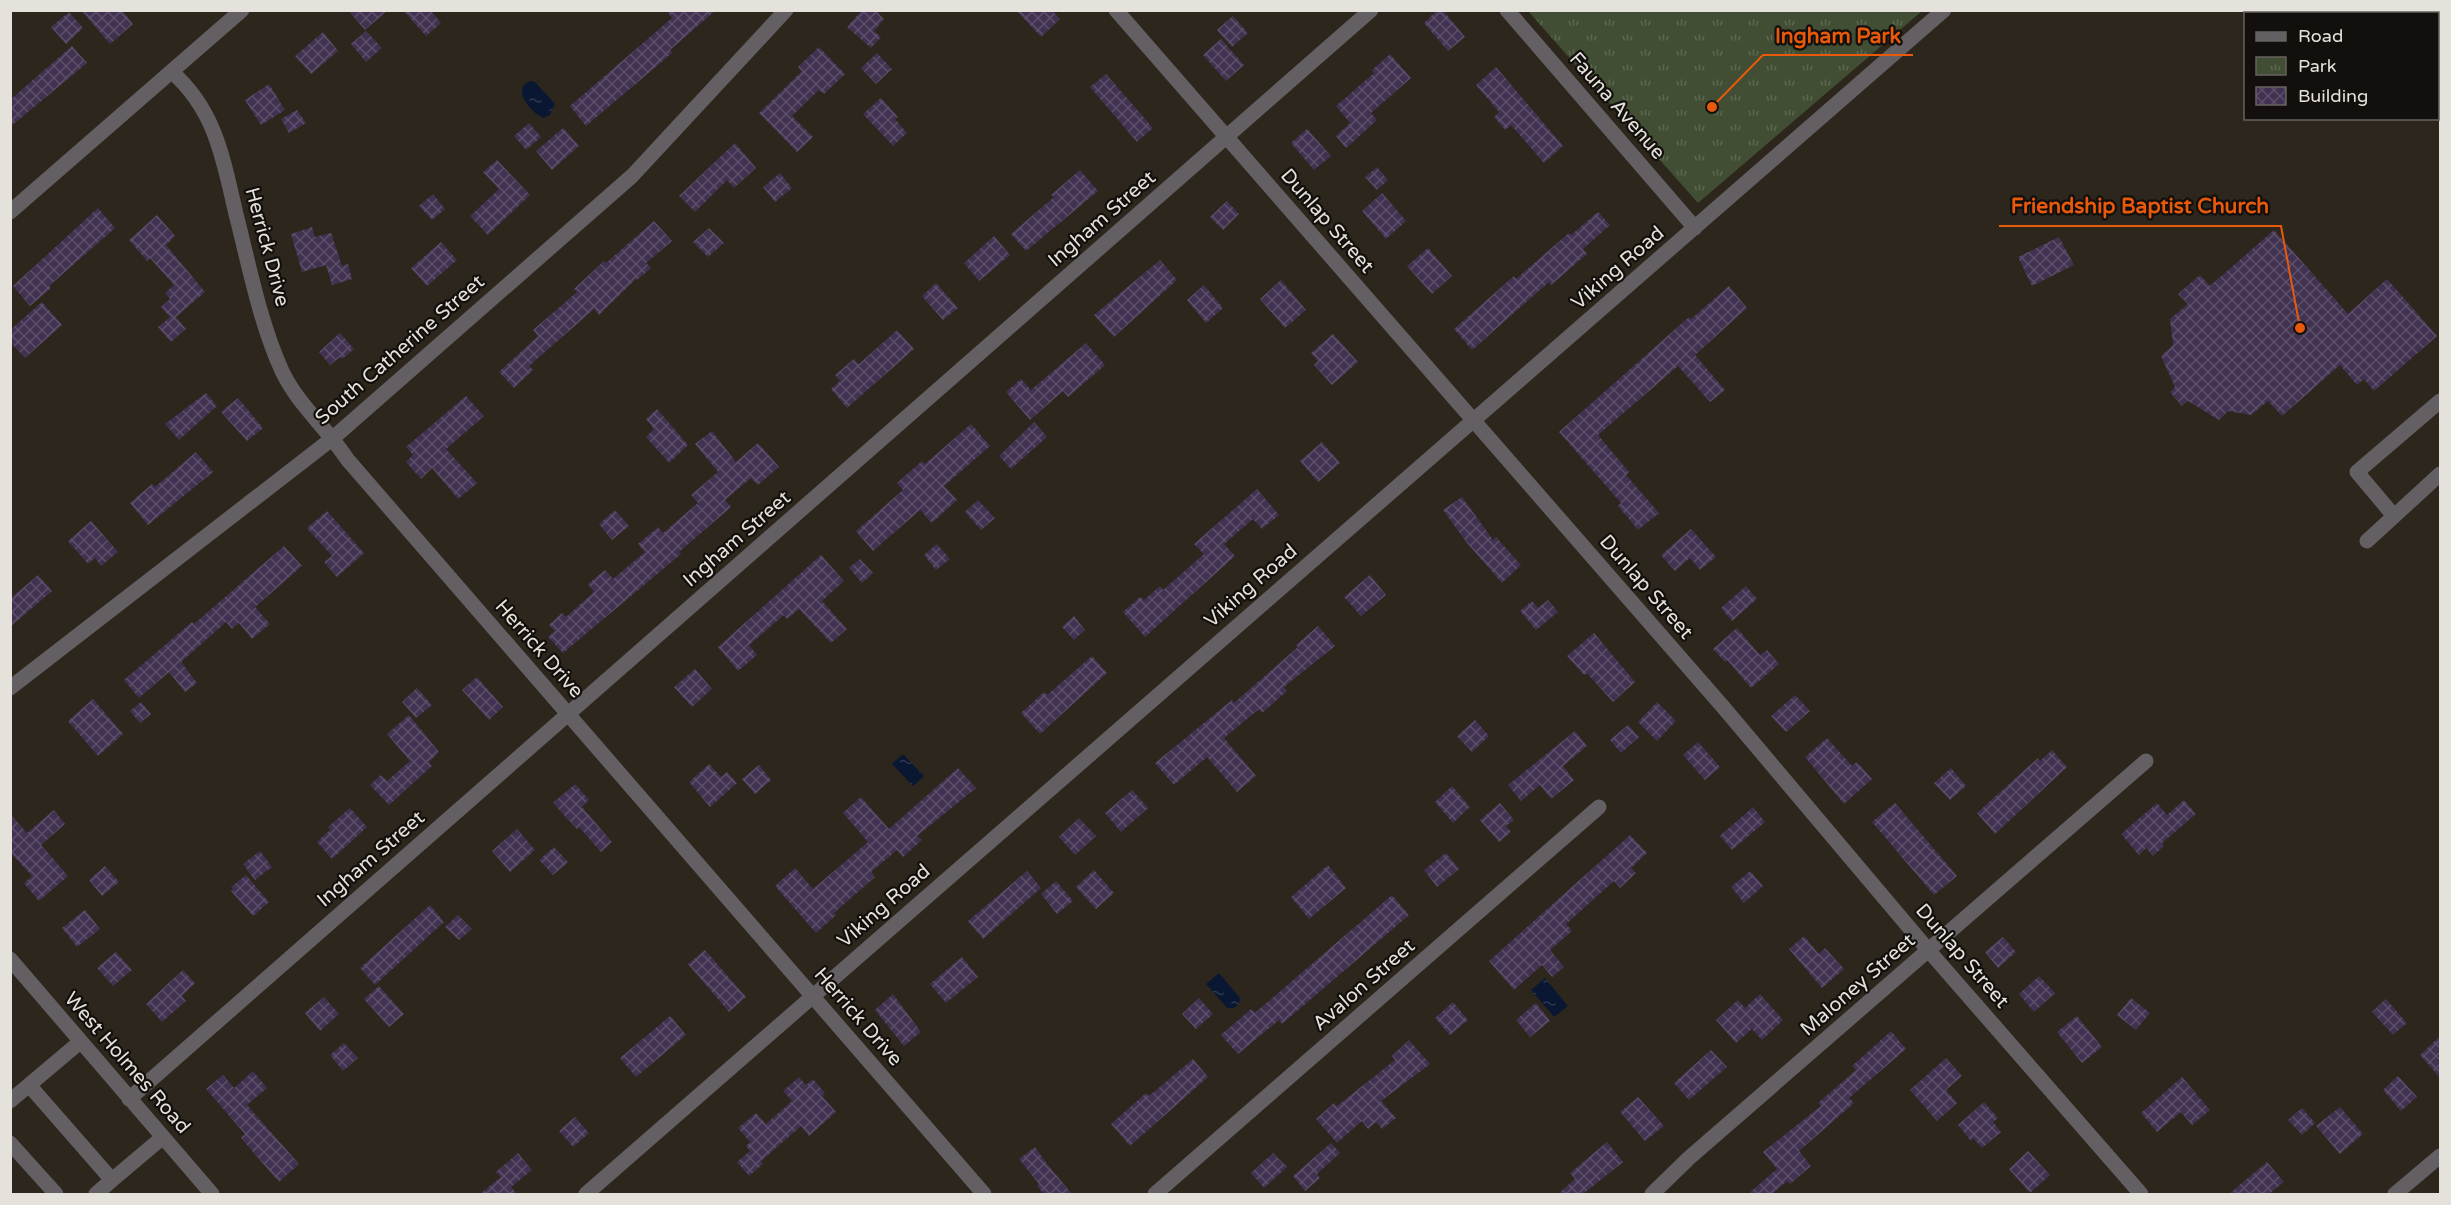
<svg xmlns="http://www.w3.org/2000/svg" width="2451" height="1205" viewBox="0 0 2451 1205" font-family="'Varela Round',sans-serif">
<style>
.park{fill:url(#park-tufts)}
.water{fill:url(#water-ripples)}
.building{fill:url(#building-cross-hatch)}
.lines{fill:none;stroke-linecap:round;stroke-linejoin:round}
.minor{stroke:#645f63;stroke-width:15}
.labels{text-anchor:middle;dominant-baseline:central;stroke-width:4.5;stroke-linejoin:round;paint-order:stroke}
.street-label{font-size:20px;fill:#e5e1db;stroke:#120f0c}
.leader{fill:none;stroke:#e8590c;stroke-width:2}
.callout-dot{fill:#e8590c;stroke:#120f0c;stroke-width:2}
.callout-label{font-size:21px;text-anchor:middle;font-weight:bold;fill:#e8590c;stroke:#120f0c;stroke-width:4.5;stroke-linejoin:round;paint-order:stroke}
</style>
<defs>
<pattern id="park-tufts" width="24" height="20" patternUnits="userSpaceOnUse" patternTransform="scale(1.5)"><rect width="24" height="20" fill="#414e33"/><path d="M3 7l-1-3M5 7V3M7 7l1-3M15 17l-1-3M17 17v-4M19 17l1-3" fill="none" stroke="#5c6750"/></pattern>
<pattern id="water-ripples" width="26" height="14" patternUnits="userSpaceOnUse" patternTransform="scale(1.5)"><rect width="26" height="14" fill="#0a1733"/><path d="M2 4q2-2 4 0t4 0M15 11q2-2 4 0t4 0" fill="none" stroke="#2e3850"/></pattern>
<pattern id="building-cross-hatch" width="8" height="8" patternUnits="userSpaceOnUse" patternTransform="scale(1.5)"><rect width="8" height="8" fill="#423252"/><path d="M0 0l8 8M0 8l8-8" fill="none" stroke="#5d4f6a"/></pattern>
</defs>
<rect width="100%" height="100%" fill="#2c261d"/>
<path class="park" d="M1528,11h394l-224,192z"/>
<path class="water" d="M530,81l5,1 20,22 -5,11c-5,2 -6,4 -10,1 -10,-5 -29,-28 -10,-35z
M903,754l21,22 -11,10 -21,-22z
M1219,973l21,25 -1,6 -5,4h-7l-21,-24z
M1545,978l23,28 -14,11 -23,-27z"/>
<path class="building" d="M81,10h41l11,14 -23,20z
M348,10h40l-23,20z
M403,10h27l11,13 -15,13z
M666,10h50l-46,40 2,3 -86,73 -16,-20 102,-88z
M862,10h13l9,9 -10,12 7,6 -10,11 -24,-21z
M1016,10h36l8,9 -19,18z
M1437,10h6l22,27 -17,14 -24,-28z
M69,12l14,16 -17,16 -15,-17z
M1233,16l15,17 -16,14 -15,-17z
M366,31l16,17 -16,14 -15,-18z
M323,32l15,19 -27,23 -16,-18z
M1221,39l23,26 -18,16 -23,-26z
M72,46l15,17 -77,64v-27z
M819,47l26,27 -21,20 -5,-4 -27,26 21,21 -16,15 -38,-39 43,-42 -4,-4z
M877,53l15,16 -16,15 -15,-16z
M1390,54l21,24 -40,35 6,7 -31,28 -10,-12 14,-13 -14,-17 38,-33 -2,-3z
M1496,67l67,79 -19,17 -33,-38 -6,5 -11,-13 5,-5 -23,-27z
M1106,74l47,54 -16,14 -47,-55z
M269,84l16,26 -24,15 -16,-25z
M881,98l17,19 -3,2 12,14 -14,13 -30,-32z
M297,110l9,13 -17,10 -8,-14z
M529,123l12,14 -15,13 -12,-14z
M563,128l16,18 -27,24 -16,-19z
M1307,129l24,27 -17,14 -23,-27z
M735,143l21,25 -22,20 -7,-8 -32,32 -16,-16z
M497,160l33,35 -42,40 -18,-19 29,-27 -16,-17z
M1377,167l11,13 -11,10 -12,-13z
M1080,170l18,21 -72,60 -15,-17 43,-37 -3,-2z
M780,173l12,15 -17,14 -12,-15z
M1382,193l24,28 -20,18 -24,-28z
M433,194l12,15 -13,11 -13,-14z
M1227,201l12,13 -16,16 -13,-13z
M98,208l17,20 -66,58 2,2 -21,18 -17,-20z
M1598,212l12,13 -27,24 4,5 -36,31 -2,-3 -77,68 -18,-21 60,-53 2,3 53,-46 2,2z
M157,215l18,21 -9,9 39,47 -29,25 10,12 -15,13 -13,-15 12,-10 -9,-10 9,-8 -5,-6 9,-8 -24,-27 -3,3 -18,-21z
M654,221l18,20 -26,22 5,5 -14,12 -1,-1 -37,36 -5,-6 -65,57 4,4 -19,18 -15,-16 39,-36 -5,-6 44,-38 -3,-3 30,-28 2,2z
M312,227l3,10 16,-4 11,33 6,-2 4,15 -20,6 -6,-20 -24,7 -11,-38z
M709,228l15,15 -16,14 -15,-15z
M2274,230l74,84 39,-35 50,57 -63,55 -10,-12 -7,6 -17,-20 -58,51 -14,-15 -17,14 -23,-4 -9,9 -31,-19 -6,5 -12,-14 5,-5 -14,-31 12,-11 -3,-26 18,-15 -10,-10 22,-19 10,11z
M994,236l16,19 -31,26 -15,-18z
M2059,237l15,28 -42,21 -14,-29z
M441,242l16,18 -30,26 -16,-18z
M1428,248l24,28 -20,18 -25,-28z
M1160,260l17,20 -63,57 -20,-22z
M1281,280l25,30 -21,18 -25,-29z
M936,283l22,25 -15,12 -21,-24z
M1204,285l19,23 -17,15 -19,-23z
M1729,286l18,22 -52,47 30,35 -15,12 -32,-36 -80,69 31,37 -3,3 33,38 -21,17 -20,-24 3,-3 -62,-71 130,-115 2,2z
M42,302l20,23 -37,33 -15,-16v-12z
M897,330l17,19 -67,59 -16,-19 9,-8 -5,-6 19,-16 5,5z
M340,333l14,16 -12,10 -2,-2 -10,8 -11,-13z
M1333,334l25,28 -26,23 -18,-20 4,-4 -7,-8z
M1086,343l19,22 -37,32 -5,-6 -33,29 -24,-28 15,-13 10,11z
M206,393l11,13 -38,34 -14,-16z
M466,396l18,20 -38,33 31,34 -19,16 -26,-31 -11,11 -15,-17 7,-7 -7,-8z
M238,398l25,30 -16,13 -26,-29z
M657,409l31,36 -19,18 -23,-26 8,-8 -8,-10z
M1034,422l13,15 -36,32 -12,-13z
M971,424l19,22 -46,40 13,14 -25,23 -12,-13 -47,41 -17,-20 47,-41 -6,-7 25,-22 3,3z
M712,431l24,31 22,-19 21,24 -21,18 -7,-7 -26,22 6,7 -52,45 2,2 -118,99 -15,-16 7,-6 -6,-6 13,-12 4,4 28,-25 -6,-8 17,-14 8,9 32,-27 -7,-8 20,-17 5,6 35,-30 -7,-8 27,-23 -23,-28z
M1322,442l18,21 -22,19 -18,-21z
M196,452l17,20 -65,53 -18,-22 22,-19 3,3z
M1257,489l22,26 -17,14 -9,-10 -29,25 11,12 -90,81 -22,-25 17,-15 4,3 16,-14 3,4 41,-36 -10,-10z
M1462,497l31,43 3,-3 25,28 -19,18 -35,-40 -24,-33z
M978,500l17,18 -14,12 -16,-18z
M615,510l14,16 -17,14 -13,-16z
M327,511l37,42 -27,24 -13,-15 8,-6 -25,-28z
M91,521l27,31 -17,14 -6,-8 -7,6 -20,-23z
M1691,529l25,28 -16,13 -10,-12 -15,13 -14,-16z
M937,544l13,15 -14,11 -12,-15z
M284,546l18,20 -47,41 15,17 -18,15 -13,-16 -7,6 -6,-7 -45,40 16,21 -12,9 -16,-20 -30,26 -15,-18 68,-58 2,2z
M821,555l23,26 -22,20 25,28 -16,14 -32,-34 -12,10 -3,-4 -35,30 8,10 -19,16 -20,-24z
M860,559l13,14 -11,10 -13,-15z
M38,575l14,16 -42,36v-28z
M1370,575l16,20 -25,21 -17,-19z
M1746,586l11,13 -25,22 -11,-13z
M1548,600l10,12 -22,18 -16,-19 12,-10 6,7z
M1074,616l11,14 -11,10 -12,-13z
M1318,626l17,20 -51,41 3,4 -25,22 -3,-4 -35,29 32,38 -19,16 -30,-35 -33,28 -19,-22 77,-63 2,3 64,-56 -2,-2z
M1737,628l23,27 7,-5 12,14 -28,24 -24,-28 -2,2 -12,-13z
M1594,633l41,49 -22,20 -26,-29 -3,2 -17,-19z
M1092,656l15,17 -67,61 -19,-21 23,-21 3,3z
M695,669l17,20 -20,18 -18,-20z
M477,677l26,30 -14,13 -27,-30z
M417,688l15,17 -16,13 -14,-16z
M1795,695l15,16 -24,21 -15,-16z
M93,699l30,35 -25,22 -30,-35z
M141,702l10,12 -11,9 -10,-12z
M1657,702l19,19 -19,20 -19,-19z
M409,715l30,37 -10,10 3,4 -43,39 -19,-20 11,-10 6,6 23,-20 -23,-27z
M1475,720l14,16 -17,16 -15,-16z
M1628,725l11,12 -18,16 -11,-13z
M1575,731l12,15 -24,20 11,14 -23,19 -11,-14 -19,16 -13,-16z
M1827,738l25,28 5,-4 15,17 -28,25 -39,-47z
M1698,742l22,25 -15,13 -22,-25z
M2052,750l15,17 -72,67 -18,-21 61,-55 2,3z
M709,764l12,13 6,-5 10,11 -27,24 -21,-25z
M759,765l12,15 -16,14 -13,-15z
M958,768l18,20 -59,48 5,4 -19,17 -6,-7 -26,22 4,5 -41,36 2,2 -20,18 -41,-47 20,-18 18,21 55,-47 -25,-29 18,-16 28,32z
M1951,768l15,18 -16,14 -16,-17z
M575,784l14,16 -7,7 30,35 -11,10 -22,-25 -2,2 -24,-26z
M1452,786l18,21 -17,16 -18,-21z
M1132,790l16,18 -27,24 -16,-19z
M2184,800l12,14 -34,29 2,3 -11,10 -7,-8 -7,7 -18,-21 36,-31 10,12z
M1500,803l14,17 -8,6 5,6 -12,10 -19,-22z
M1895,803l62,73 -23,19 -62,-73z
M1753,807l12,15 -33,28 -12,-14z
M350,808l17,19 -35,32 -15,-17 13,-12 -2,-3z
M54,810l11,14 -24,21 27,31 -29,25 -15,-18 8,-7 -22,-24v-38l17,19z
M1079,818l17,18 -21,19 -16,-18z
M517,829l18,21 -25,22 -18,-21z
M1630,835l17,18 -16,15 5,5 -16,15 -6,-7 -48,43 6,7 -22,19 14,17 -12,10 -10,-12 -28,25 -25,-29z
M554,847l14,15 -15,13 -14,-15z
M260,851l12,16 -17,13 -12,-16z
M1446,853l13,16 -22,18 -13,-17z
M1328,865l18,23 -37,31 -18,-22z
M105,866l14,16 -17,14 -13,-16z
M1094,870l20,23 -18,16 -20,-22z
M1027,871l14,17 -58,51 -15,-18z
M1750,871l13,15 -19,17 -13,-16z
M246,875l23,27 -16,14 -22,-25 2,-2 -2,-2z
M1056,881l17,20 -16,13 -16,-20z
M1392,895l17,20 -127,109 -3,-4 -41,34 -17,-19 30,-26 4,4z
M430,905l14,17 -69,63 -15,-17z
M85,910l15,19 -23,18 -15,-19z
M458,915l14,14 -13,11 -14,-13z
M1804,936l15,18 6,-6 19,21 -22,19 -33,-39z
M2003,937l13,15 -18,16 -13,-16z
M705,950l41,47 -17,15 -41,-48z
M116,952l16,18 -19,16 -16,-18z
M962,957l16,20 -32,26 -16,-19z
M183,970l12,13 -13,13 4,5 -24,21 -16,-18z
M2039,976l16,17 -21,19 -15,-18z
M379,986l25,28 -15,13 -25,-28z
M893,994l28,38 -17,14 -29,-36z
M1760,994l23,26 -21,20 -10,-11 -16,14 -20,-23 22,-20 7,8z
M324,997l15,17 -19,17 -15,-18z
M1199,998l14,16 -17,15 -14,-15z
M2131,998l19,15 -14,17 -19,-15z
M2386,999l21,24 -14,12 -21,-23z
M1453,1002l15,18 -18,15 -15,-17z
M1536,1003l14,18 -20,16 -14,-17z
M670,1016l16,19 -50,42 -16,-19z
M2077,1016l25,31 -20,16 -25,-31z
M1891,1031l15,18 -57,49 5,5 -55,48 12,15 -21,18 -3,-3 -15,13h-24l29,-25 -14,-17 58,-46 -3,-3 38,-33 -4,-4z
M2440,1036v42l-20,-23z
M1409,1040l21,24 -49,37 15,17 -14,11 -6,-7 -8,7 -6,-8 -25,22 -21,-24 18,-16 3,3 58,-46 -3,-4z
M344,1043l14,15 -15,13 -13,-16z
M1711,1050l16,17 -38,33 -15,-17z
M1946,1058l16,18 -16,14 11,13 -20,18 -27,-31z
M1193,1059l15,18 -78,69 -19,-22 35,-31 3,3z
M253,1071l14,17 -20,17 52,59 -20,18 -38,-44 4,-4 -39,-45 17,-14 11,13z
M2398,1076l19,21 -16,14 -18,-21z
M799,1077l7,8 7,-6 12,14 -3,3 14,16 -27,24 -8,-10 -40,35 2,3 -14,12 -12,-14 13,-11 -4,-5 4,-4 -12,-14 18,-15 10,11 26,-23 -9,-10z
M2182,1077l28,33 -18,15 -11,-13 -24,20 -16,-19z
M1638,1097l26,29 -19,15 -25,-29z
M1984,1102l14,16 -5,4 8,10 -19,16 -9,-10 -2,3 -13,-16z
M2340,1107l23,27 -23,20 -24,-28z
M2302,1108l13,15 -13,12 -14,-15z
M575,1117l14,16 -16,14 -14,-16z
M1607,1142l16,20 -40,32h-25l17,-15 -5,-6z
M1331,1143l9,10 -23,21 3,4 -15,13 -12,-15z
M1035,1147l12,17 25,30h-28l-7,-8 2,-2 -20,-25z
M2028,1151l22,24 -20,18 -21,-24z
M518,1153l14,17 -21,17 6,7h-37l21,-17 -5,-5z
M1273,1153l14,14 -23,21 -13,-15z
M2267,1162l17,20 -15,12h-40z"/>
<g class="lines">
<path class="minor" d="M1116,10l608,698 205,243 212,243
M1507,10l188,218
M172,72c44,39 51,87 64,142 13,51 24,109 46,157 16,34 45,57 65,88l637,735
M10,212l232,-202
M2394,516l-37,-44 83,-71
M2367,541l73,-67
M10,688l323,-250 299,-262 154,-166
M10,959l202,235
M29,1085l83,95 51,-43
M129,1099l1242,-1089
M10,1101l70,-59
M10,1143l46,51
M96,1194l16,-14
M586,1194l1358,-1184
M1155,1194l444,-387
M1652,1194l37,-36 457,-397
M2395,1194l45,-38"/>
</g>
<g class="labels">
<g class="street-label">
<text transform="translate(1617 106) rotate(49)">Fauna Avenue</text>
<text transform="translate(1102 219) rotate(-41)">Ingham Street</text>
<text transform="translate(1327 221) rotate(49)">Dunlap Street</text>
<text transform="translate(267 247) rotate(75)">Herrick Drive</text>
<text transform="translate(1618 268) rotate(-41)">Viking Road</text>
<text transform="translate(400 350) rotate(-41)">South Catherine Street</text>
<text transform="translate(737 539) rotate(-41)">Ingham Street</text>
<text transform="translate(1251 586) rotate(-41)">Viking Road</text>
<text transform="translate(1646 587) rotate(49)">Dunlap Street</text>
<text transform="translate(539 649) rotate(49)">Herrick Drive</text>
<text transform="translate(371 859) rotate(-41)">Ingham Street</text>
<text transform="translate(884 906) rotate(-41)">Viking Road</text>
<text transform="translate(1962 956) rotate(49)">Dunlap Street</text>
<text transform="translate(1364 985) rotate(-41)">Avalon Street</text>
<text transform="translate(1858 985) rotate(-41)">Maloney Street</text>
<text transform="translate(858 1017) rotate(49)">Herrick Drive</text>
<text transform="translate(127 1063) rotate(49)">West Holmes Road</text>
</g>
</g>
<path class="leader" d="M1712 107L1763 55H1913M2300 328L2281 226H1999"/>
<g class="callout-dot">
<circle cx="1712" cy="107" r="6"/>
<circle cx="2300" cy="328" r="6"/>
</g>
<g class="callout-label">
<text x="1838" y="43">Ingham Park</text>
<text x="2140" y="213">Friendship Baptist Church</text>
</g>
<rect width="2451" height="1205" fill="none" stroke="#e5e1db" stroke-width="24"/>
<rect x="2244" y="12" width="195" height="108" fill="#120f0c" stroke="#66635f" stroke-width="1.5"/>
<rect x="2256" y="32" width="30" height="9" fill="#645f63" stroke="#66635f" stroke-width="1.5"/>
<text x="2298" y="42" font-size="18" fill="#e5e1db">Road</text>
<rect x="2256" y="57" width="30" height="18" fill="url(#park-tufts)" stroke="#66635f" stroke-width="1.5"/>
<text x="2298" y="72" font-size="18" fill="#e5e1db">Park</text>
<rect x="2256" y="87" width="30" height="18" fill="url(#building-cross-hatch)" stroke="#66635f" stroke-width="1.5"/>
<text x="2298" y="102" font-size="18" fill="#e5e1db">Building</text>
</svg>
